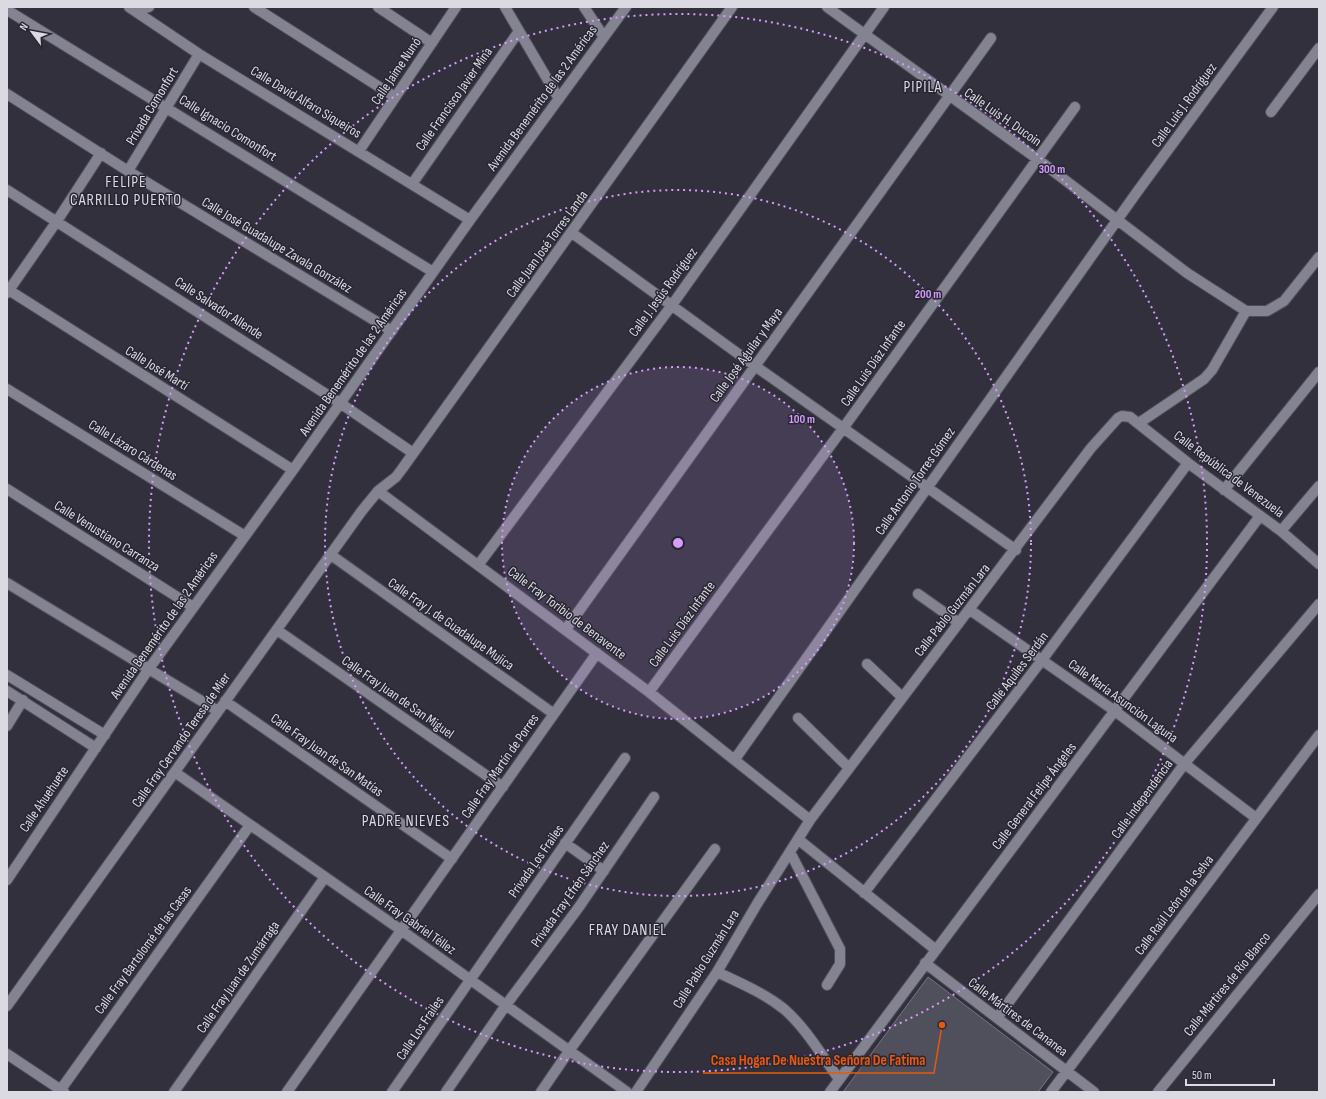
<svg xmlns="http://www.w3.org/2000/svg" width="1326" height="1099" viewBox="0 0 1326 1099" font-family="'Sofia Sans Condensed',sans-serif">
<style>
.building{fill:#504f5c;stroke:#777584}
.lines{fill:none;stroke-linecap:round;stroke-linejoin:round}
.street-casing{stroke:#504e59;stroke-width:12}
.street{stroke:#848392;stroke-width:10}
.ring{fill:none;stroke:#d59cfb;stroke-width:2;stroke-dasharray:2 4}
.labels{text-anchor:middle;dominant-baseline:central;stroke-width:3;stroke-linejoin:round;paint-order:stroke}
.street-label{font-size:14px;fill:#dbdae2;stroke:#282633}
.quarter-label{font-size:16px;letter-spacing:1px;fill:#dbdae2;stroke:#282633}
.centre{fill:#d59cfb;stroke:#282633;stroke-width:2}
.ring-label{font-size:12px;text-anchor:middle;font-weight:bold;fill:#d59cfb;stroke:#282633;stroke-width:3;stroke-linejoin:round;paint-order:stroke}
.leader{fill:none;stroke:#e8590c;stroke-width:1.5}
.callout-dot{fill:#e8590c;stroke:#282633;stroke-width:1.5}
.callout-label{font-size:15px;text-anchor:middle;font-weight:bold;fill:#e8590c;stroke:#282633;stroke-width:3;stroke-linejoin:round;paint-order:stroke}
</style>
<rect width="100%" height="100%" fill="#32303d"/>
<path class="building" d="M928,977l125,95 -15,20h-195z"/>
<g class="lines">
<g class="street-casing">
<path id="street" d="M129,7l70,47 271,166
M254,7l141,90
M378,7l54,36
M505,7l54,92
M584,7l20,30
M827,7l209,151 151,115 59,38h21l17,-10 35,-44
M7,10l426,262
M136,11l13,-4
M7,94l121,77 264,160
M1271,112l48,-64
M359,151l97,-144
M128,171l71,-117
M412,184l107,-153
M7,190l333,213 73,50
M572,233l183,133 261,184
M7,289l286,181
M7,293l50,-72 44,-68
M7,389l238,147
M1139,423l65,-44 8,-9 34,-59
M7,489l186,118
M1224,490l95,-118
M378,491l271,201 161,128
M1281,531l38,-45
M331,555l223,159
M479,564l193,-259 212,-298
M7,583l211,128
M918,594l41,29
M970,610l145,101 141,107
M566,629l425,-591
M277,630l226,157
M867,664l35,33
M7,675l98,60
M7,691l89,57
M649,692l195,-265 231,-320
M225,701l227,158
M798,718l51,50
M7,726l16,-26
M735,759l402,-567 136,-185
M176,773l225,157 226,162
M799,840l137,110
M565,843l39,28
M790,852l50,97v15l-13,21
M7,880l141,-210 145,-200 177,-250 156,-213
M864,893l178,-233 146,-197
M925,963l169,129
M717,972c23,11 47,21 67,37 22,19 38,47 55,70
M7,1006l354,-494 17,-21 18,-14 6,-8 330,-462
M997,1018l188,-255 134,-159
M7,1054l57,38
M59,1092l191,-267
M174,1092l151,-215
M287,1092l310,-439
M392,1092l233,-334
M446,1092l60,-87 73,-98 75,-110
M541,1092l28,-41 146,-202
M636,1092l81,-120 40,-68 53,-84 281,-372 27,-30 4,-2 8,1 58,46 93,68 38,33
M830,1092l430,-576
M1051,1092l268,-357
M1158,1092l161,-198"/>
</g>
<use href="#street" class="street"/>
</g>
<circle cx="678" cy="543" r="176" fill="#d59cfb" fill-opacity=".12"/>
<g class="ring">
<circle cx="678" cy="543" r="176"/>
<circle cx="678" cy="543" r="353"/>
<circle cx="678" cy="543" r="529"/>
</g>
<g class="labels">
<g class="street-label">
<text transform="translate(396 71) rotate(-56)">Calle Jaime Nunó</text>
<text transform="translate(542 98) rotate(-54)">Avenida Benemérito de las 2 Américas</text>
<text transform="translate(454 99) rotate(-55)">Calle Francisco Javier Mina</text>
<text transform="translate(306 102) rotate(31)">Calle David Alfaro Siqueiros</text>
<text transform="translate(1184 105) rotate(-54)">Calle Luis J. Rodríguez</text>
<text transform="translate(152 106) rotate(-59)">Privada Comonfort</text>
<text transform="translate(1003 117) rotate(35)">Calle Luis H. Ducoin</text>
<text transform="translate(228 128) rotate(32)">Calle Ignacio Comonfort</text>
<text transform="translate(547 244) rotate(-54)">Calle Juan José Torres Landa</text>
<text transform="translate(277 245) rotate(31)">Calle José Guadalupe Zavala González</text>
<text transform="translate(663 292) rotate(-54)">Calle J. Jesús Rodríguez</text>
<text transform="translate(219 308) rotate(33)">Calle Salvador Allende</text>
<text transform="translate(746 355) rotate(-54)">Calle José Aguilar y Maya</text>
<text transform="translate(353 362) rotate(-55)">Avenida Benemérito de las 2 Américas</text>
<text transform="translate(873 363) rotate(-55)">Calle Luis Díaz Infante</text>
<text transform="translate(157 368) rotate(32)">Calle José Martí</text>
<text transform="translate(133 450) rotate(32)">Calle Lázaro Cárdenas</text>
<text transform="translate(1229 474) rotate(37)">Calle República de Venezuela</text>
<text transform="translate(915 481) rotate(-55)">Calle Antonio Torres Gómez</text>
<text transform="translate(107 536) rotate(32)">Calle Venustiano Carranza</text>
<text transform="translate(952 610) rotate(-52)">Calle Pablo Guzmán Lara</text>
<text transform="translate(567 613) rotate(37)">Calle Fray Toribio de Benavente</text>
<text transform="translate(451 624) rotate(35)">Calle Fray J. de Guadalupe Mujica</text>
<text transform="translate(682 624) rotate(-54)">Calle Luis Díaz Infante</text>
<text transform="translate(164 625) rotate(-55)">Avenida Benemérito de las 2 Américas</text>
<text transform="translate(1017 671) rotate(-53)">Calle Aquiles Serdán</text>
<text transform="translate(398 697) rotate(35)">Calle Fray Juan de San Miguel</text>
<text transform="translate(1123 701) rotate(36)">Calle María Asunción Laguna</text>
<text transform="translate(181 740) rotate(-55)">Calle Fray Cervando Teresa de Mier</text>
<text transform="translate(327 755) rotate(35)">Calle Fray Juan de San Matías</text>
<text transform="translate(500 766) rotate(-55)">Calle Fray Martín de Porres</text>
<text transform="translate(1034 796) rotate(-53)">Calle General Felipe Ángeles</text>
<text transform="translate(44 799) rotate(-56)">Calle Ahuehuete</text>
<text transform="translate(1142 799) rotate(-54)">Calle Independencia</text>
<text transform="translate(536 861) rotate(-55)">Privada Los Frailes</text>
<text transform="translate(570 894) rotate(-55)">Privada Fray Efrén Sánchez</text>
<text transform="translate(1174 905) rotate(-53)">Calle Raúl León de la Selva</text>
<text transform="translate(410 920) rotate(35)">Calle Fray Gabriel Téllez</text>
<text transform="translate(143 950) rotate(-54)">Calle Fray Bartolomé de las Casas</text>
<text transform="translate(706 959) rotate(-58)">Calle Pablo Guzmán Lara</text>
<text transform="translate(238 977) rotate(-55)">Calle Fray Juan de Zumárraga</text>
<text transform="translate(1227 984) rotate(-51)">Calle Mártires de Río Blanco</text>
<text transform="translate(1018 1017) rotate(37)">Calle Mártires de Cananea</text>
<text transform="translate(420 1028) rotate(-56)">Calle Los Frailes</text>
</g>
<g class="quarter-label">
<text x="923" y="87">PIPILA</text>
<text x="126" y="182">FELIPE<tspan x="126" dy="18">CARRILLO PUERTO</tspan></text>
<text x="406" y="821">PADRE NIEVES</text>
<text x="628" y="930">FRAY DANIEL</text>
</g>
</g>
<circle cx="678" cy="543" r="6" class="centre"/>
<g class="ring-label">
<text x="1052" y="173">300 m</text>
<text x="928" y="298">200 m</text>
<text x="802" y="423">100 m</text>
</g>
<path class="leader" d="M942 1025L934 1073H703"/>
<circle class="callout-dot" cx="942" cy="1025" r="4"/>
<g class="callout-label">
<text x="818" y="1065">Casa Hogar De Nuestra Señora De Fatima</text>
</g>
<rect width="1326" height="1099" fill="none" stroke="#dbdae2" stroke-width="16"/>
<g transform="translate(32 32) rotate(302)" stroke="#282633" stroke-width="3" paint-order="stroke">
<path d="M0-3L7 15L0 10L-7 15Z" fill="#dbdae2"/>
<text y="-6" font-size="11" font-weight="bold" text-anchor="middle" fill="#dbdae2">N</text>
</g>
<path d="M1186 1079v6h88v-6" fill="none" stroke="#dbdae2" stroke-width="2"/>
<text x="1192" y="1079" font-size="12" fill="#dbdae2" stroke="#282633" stroke-width="3" paint-order="stroke">50 m</text>
</svg>
